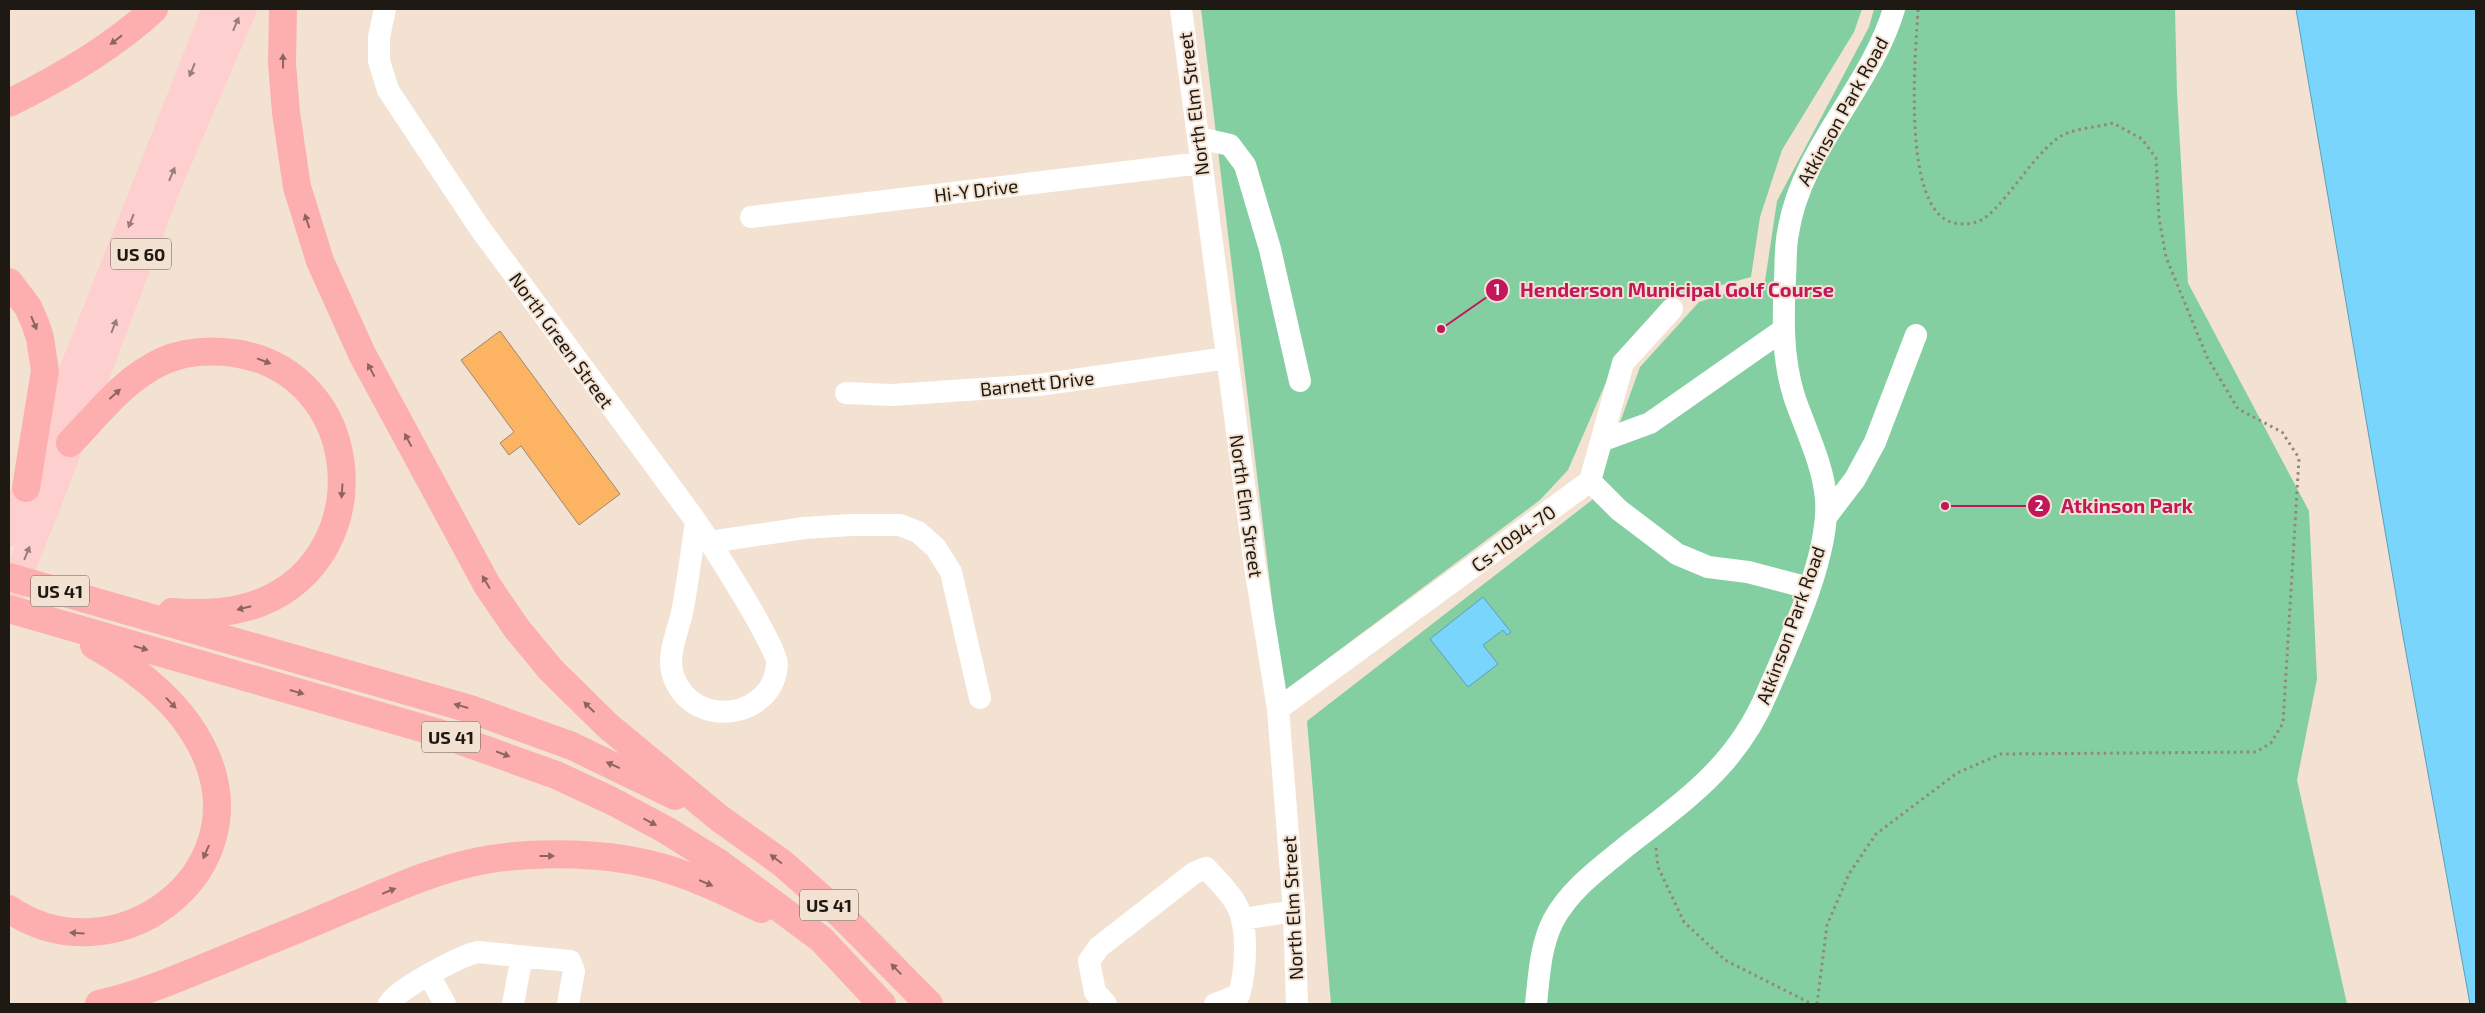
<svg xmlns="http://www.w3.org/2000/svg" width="2485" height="1013" viewBox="0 0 2485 1013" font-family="'Exo 2',sans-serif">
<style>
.green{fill:#83cfa2}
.water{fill:#7ad5fd;stroke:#5f9db7}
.building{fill:#fcb462;stroke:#978878}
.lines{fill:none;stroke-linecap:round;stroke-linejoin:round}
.path{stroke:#93877b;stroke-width:3;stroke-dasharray:2.5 4;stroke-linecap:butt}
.minor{stroke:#fff;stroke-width:22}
.major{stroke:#fecfcf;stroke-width:28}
.highway{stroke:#fdafaf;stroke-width:28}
.oneway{fill:#9a7d7a}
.oneway2{fill:#8e6461}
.labels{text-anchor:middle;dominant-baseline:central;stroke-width:4;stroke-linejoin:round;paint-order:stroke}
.shield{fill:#f3e2d1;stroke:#5f554c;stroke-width:1}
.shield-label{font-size:18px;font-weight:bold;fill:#1f1913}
.street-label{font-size:19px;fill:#1f1913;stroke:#f3e2d1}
.leader{fill:none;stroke:#c2185b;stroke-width:2}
.callout-dot{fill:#c2185b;stroke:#f3e2d1;stroke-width:2}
.mark-label{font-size:15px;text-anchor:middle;font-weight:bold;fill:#fff}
.callout-label{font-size:20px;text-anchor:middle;font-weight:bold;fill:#c2185b;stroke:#f3e2d1;stroke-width:4;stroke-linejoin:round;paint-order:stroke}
</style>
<rect width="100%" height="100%" fill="#f3e2d1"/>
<path class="green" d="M1201,9h661l-8,23 -72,118 -22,67 -9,60 -87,24 -47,56 -49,113 -28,30 -257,192z
M1874,9h301l2,84 11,190 121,228 8,168 -20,101 50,224h-1016l-24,-283 285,-221 48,-133 59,-65 66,-21 12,-80 92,-174z"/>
<path class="water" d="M2296,9h180v995h-6l-67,-368z
M1483,597l28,35 -4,3 -4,-5 -20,15 15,19 -30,23 -38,-48z"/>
<path class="building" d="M500,331l120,163 -41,31 -58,-79 -12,9 -9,-12 14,-11 -53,-72z"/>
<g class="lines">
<path class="path" d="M1656,848l2,19 26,55 41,38 87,44
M1817,1004l10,-79 22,-51 27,-40 81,-61 44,-19 255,-2 15,-9 12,-20 16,-265 -17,-26 -44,-23 -31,-52 -41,-100 -7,-39 -3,-60 -14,-19 -29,-16c-15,4 -34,5 -48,11 -25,11 -55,64 -79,83 -9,7 -21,8 -32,6 -54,-12 -38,-173 -36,-214"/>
<path class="minor" d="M385,9l-6,28v24l9,29 91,137 214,290c14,20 85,130 84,147 -3,54 -82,67 -103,14 -9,-22 5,-48 9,-70 5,-29 9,-58 13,-86
M1181,9l74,558 23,142 16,202 3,93
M1199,138l31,7 15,20 25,84 30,132
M751,217l450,-54
M846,393l46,2 147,-10 188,-27
M1601,441l49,-18 133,-93
M1590,481l29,29 58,44 31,13 40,5 61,16
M1826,517l29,-38 20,-37 41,-107
M710,542l94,-14 47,-3h49l18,7 18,16 15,24 29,126
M1278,709l312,-228 33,-118 49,-54
M1243,919l51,-8
M429,975l16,29
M389,1004c8,-15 71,-48 89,-52l92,9 4,10 -6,33
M513,1004l9,-48
M1106,1004l-11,-12 -6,-31 10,-14 95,-74 12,-5c10,11 23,23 30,36 13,22 10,66 3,91l-24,9
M1536,1004c3,-27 4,-57 17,-83 17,-32 47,-53 75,-76 59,-46 109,-80 139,-152 23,-53 63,-138 59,-194 -3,-36 -21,-70 -32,-103 -12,-39 -11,-78 -9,-118 1,-15 0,-31 3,-45 13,-84 82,-144 106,-224"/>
<path class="major" d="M9,533l207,-524
M9,598l39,-96 117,-311 78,-182"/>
<path class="highway" d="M283,9l-1,54 4,50 11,74 23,74 42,93 125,231 30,44 34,41 57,56 111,92 63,45 60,53 87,88
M9,103c51,-25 103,-55 145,-94
M9,282l19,25 7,16 5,15 5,33 -19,117
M70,443c30,-31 54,-64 93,-82 22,-10 48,-11 71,-8 130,19 146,200 28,249 -29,12 -59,12 -90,10
M9,577l461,132 102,37 103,50
M9,609l430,124 117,42 56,26 54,29 53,33 102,76 61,65
M9,909c104,71 247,-32 198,-151 -22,-52 -66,-86 -113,-113
M99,1004c45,-10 88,-30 131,-47 38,-16 77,-31 115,-48 44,-18 88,-39 135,-48 56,-11 132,-9 187,8 33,10 63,25 94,40"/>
</g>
<defs><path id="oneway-solid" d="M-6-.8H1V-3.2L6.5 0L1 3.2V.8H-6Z" transform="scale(1.25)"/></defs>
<g class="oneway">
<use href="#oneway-solid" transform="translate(236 24) rotate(-67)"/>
<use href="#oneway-solid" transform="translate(192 70) rotate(112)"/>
<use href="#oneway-solid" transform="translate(172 174) rotate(-67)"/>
<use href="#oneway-solid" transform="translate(131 221) rotate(111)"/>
<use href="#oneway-solid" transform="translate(114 326) rotate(-69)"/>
<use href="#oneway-solid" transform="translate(27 553) rotate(-68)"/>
</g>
<g class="oneway2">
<use href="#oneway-solid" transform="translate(116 40) rotate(142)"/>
<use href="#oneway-solid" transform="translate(283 61) rotate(-91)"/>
<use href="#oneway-solid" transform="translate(307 221) rotate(-108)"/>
<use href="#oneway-solid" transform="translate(34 323) rotate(68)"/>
<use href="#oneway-solid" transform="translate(264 361) rotate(21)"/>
<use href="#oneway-solid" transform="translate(371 370) rotate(-118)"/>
<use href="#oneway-solid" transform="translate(115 394) rotate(-42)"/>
<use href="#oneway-solid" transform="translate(408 440) rotate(-118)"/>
<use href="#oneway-solid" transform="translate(342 491) rotate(94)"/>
<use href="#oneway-solid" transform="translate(486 582) rotate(-121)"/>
<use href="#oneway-solid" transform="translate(244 608) rotate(166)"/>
<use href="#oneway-solid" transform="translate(141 648) rotate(16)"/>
<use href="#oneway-solid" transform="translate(297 692) rotate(16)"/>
<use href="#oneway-solid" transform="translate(171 703) rotate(46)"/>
<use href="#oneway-solid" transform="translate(461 706) rotate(-164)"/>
<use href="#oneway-solid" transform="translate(589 707) rotate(-136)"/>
<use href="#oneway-solid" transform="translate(503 754) rotate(21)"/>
<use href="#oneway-solid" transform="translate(613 765) rotate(-156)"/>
<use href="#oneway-solid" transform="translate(650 822) rotate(28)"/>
<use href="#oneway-solid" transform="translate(206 852) rotate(114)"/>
<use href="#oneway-solid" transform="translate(547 856)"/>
<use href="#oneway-solid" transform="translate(776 859) rotate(-143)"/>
<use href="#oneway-solid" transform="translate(706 883) rotate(23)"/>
<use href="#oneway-solid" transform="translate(389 891) rotate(-22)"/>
<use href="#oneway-solid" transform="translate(77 933) rotate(-176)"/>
<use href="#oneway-solid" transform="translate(896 969) rotate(-134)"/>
</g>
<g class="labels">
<g class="shield">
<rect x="111" y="238.5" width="60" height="31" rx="4"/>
<rect x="31" y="575.5" width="58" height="31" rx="4"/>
<rect x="422" y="721.5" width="58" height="31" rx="4"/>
<rect x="800" y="889.5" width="58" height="31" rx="4"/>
</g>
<g class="shield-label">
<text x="141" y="254">US 60</text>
<text x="60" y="591">US 41</text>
<text x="451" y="737">US 41</text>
<text x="829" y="905">US 41</text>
</g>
<g class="street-label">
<text transform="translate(1193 104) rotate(-97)">North Elm Street</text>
<text transform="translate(1842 111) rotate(-61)">Atkinson Park Road</text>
<text transform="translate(976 190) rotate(-7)">Hi-Y Drive</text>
<text transform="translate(562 340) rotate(54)">North Green Street</text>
<text transform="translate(1037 383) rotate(-6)">Barnett Drive</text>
<text transform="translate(1247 506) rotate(82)">North Elm Street</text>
<text transform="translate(1513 538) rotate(-36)">Cs-1094-70</text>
<text transform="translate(1790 625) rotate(-70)">Atkinson Park Road</text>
<text transform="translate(1292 908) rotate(-93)">North Elm Street</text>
</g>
</g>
<path class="leader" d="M1441 329L1497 290M1945 506L2039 506"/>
<g class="callout-dot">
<circle cx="1441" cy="329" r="5"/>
<circle cx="1945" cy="506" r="5"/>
<circle cx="1497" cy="290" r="12"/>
<circle cx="2039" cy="506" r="12"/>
</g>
<g class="mark-label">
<text x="1497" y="295">1</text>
<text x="2039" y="511">2</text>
</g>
<g class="callout-label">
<text x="1677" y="297">Henderson Municipal Golf Course</text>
<text x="2127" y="513">Atkinson Park</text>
</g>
<rect width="2485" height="1013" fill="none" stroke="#1f1913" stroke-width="20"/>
</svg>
